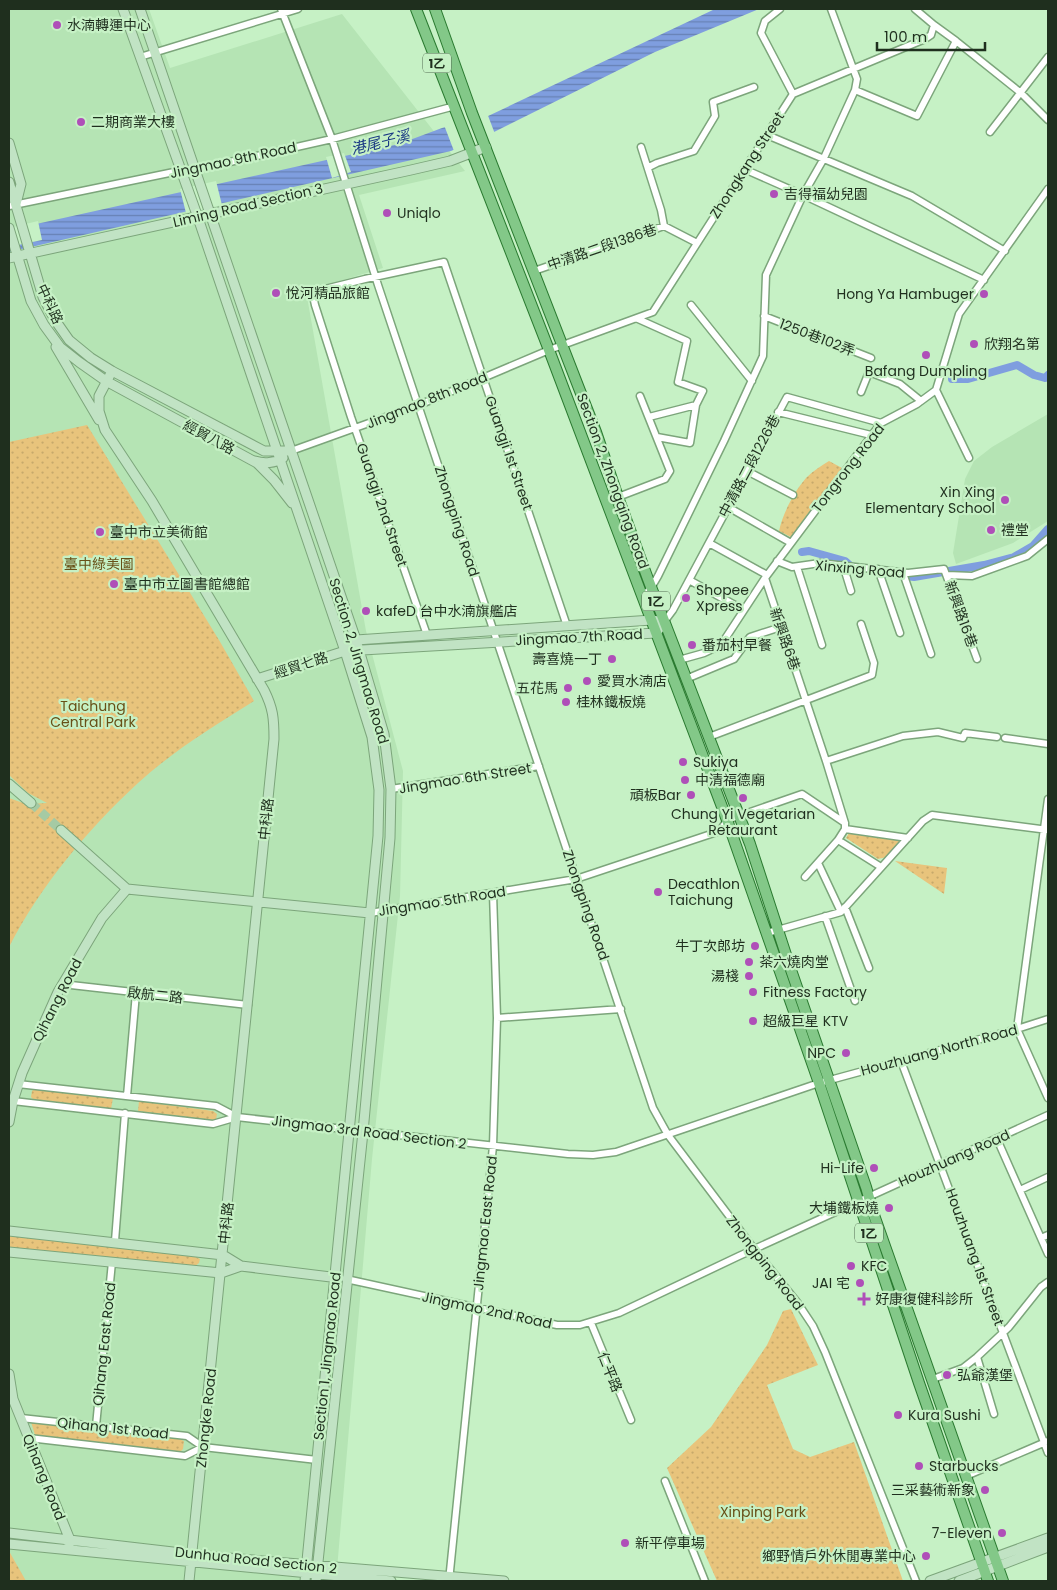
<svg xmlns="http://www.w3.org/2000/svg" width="1057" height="1590" viewBox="0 0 1057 1590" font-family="Poppins,'Noto Sans TC',sans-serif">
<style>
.built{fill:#b5e4b4}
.park{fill:url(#park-dots)}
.water{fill:url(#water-rules)}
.pier{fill:#c6f1c5}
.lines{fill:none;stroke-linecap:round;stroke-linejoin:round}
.canal{stroke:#7f9edf;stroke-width:8}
.secondary-tunnel{stroke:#a5caa4;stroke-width:9;stroke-dasharray:9 4.5;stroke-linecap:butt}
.street-casing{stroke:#7ca57b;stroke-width:9}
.secondary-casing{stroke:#7ca57b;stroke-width:11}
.primary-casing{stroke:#2a7a30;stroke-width:12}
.street{stroke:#fff;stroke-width:6}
.secondary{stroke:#c1e3c4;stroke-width:9}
.primary{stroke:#83c888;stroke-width:10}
.poi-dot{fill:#af4fb8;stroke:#c6f1c5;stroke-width:2}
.labels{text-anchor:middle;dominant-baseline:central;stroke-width:4.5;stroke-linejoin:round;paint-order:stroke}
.shield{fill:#c6f1c5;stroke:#516950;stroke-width:1}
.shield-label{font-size:12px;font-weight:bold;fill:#1f2f1e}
.poi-label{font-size:14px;fill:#1f2f1e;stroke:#c6f1c5;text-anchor:start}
.street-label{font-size:14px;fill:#1f2f1e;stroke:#c6f1c5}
.park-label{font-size:14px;fill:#685017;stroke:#c6f1c5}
.water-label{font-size:15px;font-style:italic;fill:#193883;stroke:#c6f1c5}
</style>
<defs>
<pattern id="park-dots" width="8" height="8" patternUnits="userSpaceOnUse" patternTransform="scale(1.25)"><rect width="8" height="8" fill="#e8c47c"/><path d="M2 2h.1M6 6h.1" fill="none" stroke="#c7a96b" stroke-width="1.8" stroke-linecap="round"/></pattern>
<pattern id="water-rules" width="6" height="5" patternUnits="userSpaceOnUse" patternTransform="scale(1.25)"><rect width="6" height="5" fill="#7f9edf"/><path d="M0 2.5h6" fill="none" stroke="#6781b4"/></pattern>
</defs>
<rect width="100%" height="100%" fill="#c6f1c5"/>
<path class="built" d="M9,9h140l21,59 172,-54 123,157 -106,24 24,73 -77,23 60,340 37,140 -3,125 -28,263 -36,422h-327z
M1048,414v107l-35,22 -57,21 -3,-11 12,-74 9,-18 18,-14z"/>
<path class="park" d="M87,425l132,215 35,61c-40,25 -81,50 -116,82 -51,47 -97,102 -129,164v-149l17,6 21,-1 -19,-10 -19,-18v-333z
M829,461l13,7 -51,69 -12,-6c4,-18 15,-39 27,-53 7,-7 15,-12 23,-17z
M849,833l56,3 -18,21 -9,2 -32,-21z
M895,861l52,7 -3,26z
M35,1088l78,10 -2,11 -77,-9 -3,-3 1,-6z
M139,1101l74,10 4,3 -1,5 -3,1 -75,-9z
M9,1235l185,21 6,3 -1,4 -5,4 -185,-19z
M791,1309l27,56 -51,20 26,64 17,8 44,-15 49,139h-186l-50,-113 44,-41 56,-82 16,-34z
M31,1422l148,17 5,2 -1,8 -3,3 -145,-17z
M9,1551l17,30h-17z"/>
<path class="water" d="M715,9h44l-104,43 -163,81 -41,18 -442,101v-22l390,-86 43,-16 44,-11z"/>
<path class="pier" d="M487,113l8,21 -41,17 -10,-26z
M344,153l7,19 -19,6 -6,-21z
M216,181l6,24 -36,8 -6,-24z
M38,221l4,19 -33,7v-19z"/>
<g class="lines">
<path class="canal" d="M952,379h16l49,-14 17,10 11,3 3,-3
M802,552l7,-1 36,10 9,8
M881,573l33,4 70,-12 30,-8 19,-11 15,-17"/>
<path class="secondary-tunnel" d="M31,803l30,27"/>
<g class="street-casing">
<path id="street" d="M281,9l51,130 46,146 275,823 15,27 86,114 43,53 16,24 12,26 91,229
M780,9l-15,12 -4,12 32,61
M956,41l65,52 27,27
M140,57l158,-48
M855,90l62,26 39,-75 -22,-16
M990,132l58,-75
M767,135l145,61 93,55
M641,147l20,63 3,16
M649,167l8,-4 37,-12 21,-35 -2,-14 41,-15
M744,169l59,26 181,85
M9,206l165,-34 38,-6 120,-27 123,-33
M534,271l130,-45 33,17
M691,305l61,76
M764,316l107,42
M638,319l49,22 -9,41 25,9 -7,14 -47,12
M936,390l33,68
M861,392l8,-20 31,12 21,17
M778,412l93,23
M657,437l33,6 6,-38
M291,451l128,-46 130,-55 104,-38 140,-218 132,-55 6,-4 3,-10 -19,-16
M747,471l46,24
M618,497l47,-18 5,-8 -30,-75
M728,507l63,36
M709,543l58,32
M777,561l15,6 28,-4 88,10 36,-4 33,90
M843,565l8,26
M797,567l25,78
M878,569l22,64
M903,573l28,81
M947,575l25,1 55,-20 21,-17
M765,578l61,183 19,62v6
M689,580l55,30
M642,597l9,-9 7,-12 66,-135 39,-85 3,-81 37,-80 20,-35 32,-70 2,-11 -26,-70
M664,622l9,-12 114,-213 94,26
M427,635l-76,-218 -36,-112 -2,-9 4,-5 48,-12 79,-17 123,364
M679,660l25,-7 17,-8 44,-67 116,-155 36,-19 19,-14 23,-76 89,-125
M686,679l48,-20 16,-22 31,-10
M709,737l163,-62 2,-12 -13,-39
M1005,738l43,6
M826,761l77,-25 35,-4 25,6 2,-5 32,4
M391,789l148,-23
M1048,799l-31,230 31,69
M845,829l63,9
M845,829l-7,11 43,27
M818,863l23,49
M805,877l33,-37
M845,907l24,61
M370,913l206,-34 144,-48 7,-11 75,-26 43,29
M825,916l30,85
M767,933l74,-21 82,-91 9,-6 116,15
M62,984l186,21
M497,1018l124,-9
M901,1061l147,392
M18,1084l198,22 21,11 331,37 25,1 23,-3 203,-69 198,-54 31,-10
M127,1096l9,-103
M13,1101l200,23 24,-7
M997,1139l51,115
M1020,1190l28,-13
M1041,1238l7,-3
M115,1241l10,-128
M346,1279l211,46h23l39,-12 120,-57 309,-141
M591,1323l40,97
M977,1357l17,57
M933,1379l30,-11 14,-11 32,-30 32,-40 7,-5
M21,1418l166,18 16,11 114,13
M96,1426l16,-164
M29,1438l156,18 18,-9
M966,1476l82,-35
M665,1481l40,100
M449,1581l44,-435 4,-128 -4,-125"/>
</g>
<g class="secondary-casing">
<path id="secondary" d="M123,9l73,203 149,439 27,86 7,53 -1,46 -73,745
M140,9l216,631 28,94 7,55 -1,49 -27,294 -47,449
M9,143l12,41 -5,20
M9,182l34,115 12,23 14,20 22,18 21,13 152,80h27
M9,228l22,73 13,24 16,22 19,15 27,19 151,82 17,17 18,23
M9,258l402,-88 39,-9 36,-14
M56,347l43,73
M112,371l-13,25v15l6,19 47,71 112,189c9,18 10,28 10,49l-85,842
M255,461c9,3 20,2 28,-3
M257,679l88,-28 311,-18 8,-11 -12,-2 -296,20 -11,11
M9,784l22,19
M61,830l66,59 243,24
M9,1122l4,-21 9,-28 36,-81 44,-74 25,-29
M9,1231l214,24 18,11
M9,1252l212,21 20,-7 98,12
M9,1374l4,25 57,141 -1,5
M9,1533l207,24 288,24
M9,1544l382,37
M930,1581l118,-43
M959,1581l89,-34"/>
</g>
<g class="primary-casing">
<path id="primary" d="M416,9l133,341 178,470 92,263 100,300 69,198
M435,9l37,104 124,319 22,65 30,82 102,265 40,123 76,220 8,28 129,366"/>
</g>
<use href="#street" class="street"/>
<use href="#secondary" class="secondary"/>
<use href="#primary" class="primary"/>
</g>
<g class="poi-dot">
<circle cx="57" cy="25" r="5"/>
<circle cx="81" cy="122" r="5"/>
<circle cx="774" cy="194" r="5"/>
<circle cx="387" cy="213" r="5"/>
<circle cx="276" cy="293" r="5"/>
<circle cx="984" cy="294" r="5"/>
<circle cx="974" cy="344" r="5"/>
<circle cx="926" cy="355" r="5"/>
<circle cx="1005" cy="500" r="5"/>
<circle cx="991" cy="530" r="5"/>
<circle cx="100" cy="532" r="5"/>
<circle cx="114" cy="584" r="5"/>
<circle cx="686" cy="598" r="5"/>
<circle cx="366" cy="611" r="5"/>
<circle cx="692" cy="645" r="5"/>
<circle cx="612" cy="659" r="5"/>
<circle cx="587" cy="681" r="5"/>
<circle cx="568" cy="688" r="5"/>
<circle cx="566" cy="702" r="5"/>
<circle cx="683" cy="762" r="5"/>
<circle cx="685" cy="780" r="5"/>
<circle cx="691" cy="795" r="5"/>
<circle cx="743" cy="798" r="5"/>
<circle cx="658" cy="892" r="5"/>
<circle cx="755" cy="946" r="5"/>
<circle cx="749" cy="962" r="5"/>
<circle cx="749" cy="976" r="5"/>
<circle cx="753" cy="992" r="5"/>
<circle cx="753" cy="1021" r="5"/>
<circle cx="846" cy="1053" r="5"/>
<circle cx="874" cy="1168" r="5"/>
<circle cx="889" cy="1208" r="5"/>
<circle cx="851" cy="1266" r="5"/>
<circle cx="860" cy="1283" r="5"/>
<path d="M861.5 1291.5h5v5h5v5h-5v5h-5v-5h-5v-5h5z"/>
<circle cx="947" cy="1375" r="5"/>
<circle cx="898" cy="1415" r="5"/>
<circle cx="919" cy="1466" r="5"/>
<circle cx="985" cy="1490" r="5"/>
<circle cx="1002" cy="1533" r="5"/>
<circle cx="625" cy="1543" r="5"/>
<circle cx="926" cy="1556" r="5"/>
</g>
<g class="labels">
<g class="shield">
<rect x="423" y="53.5" width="28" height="19" rx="4"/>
<rect x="642" y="591.5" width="28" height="19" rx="4"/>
<rect x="855" y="1223.5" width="28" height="19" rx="4"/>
</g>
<g class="shield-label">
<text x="437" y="63">1乙</text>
<text x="656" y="601">1乙</text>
<text x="869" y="1233">1乙</text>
</g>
<g class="poi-label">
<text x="67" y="25">水湳轉運中心</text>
<text x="91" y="122">二期商業大樓</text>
<text x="784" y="194">吉得福幼兒園</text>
<text x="397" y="213">Uniqlo</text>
<text x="286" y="293">悅河精品旅館</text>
<text x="974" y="294" text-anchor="end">Hong Ya Hambuger</text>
<text x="984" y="344">欣翔名第</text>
<text x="926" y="371" text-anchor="middle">Bafang Dumpling</text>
<text x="995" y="492" text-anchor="end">Xin Xing<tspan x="995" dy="16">Elementary School</tspan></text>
<text x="1001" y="530">禮堂</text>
<text x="110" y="532">臺中市立美術館</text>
<text x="124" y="584">臺中市立圖書館總館</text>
<text x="696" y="590">Shopee<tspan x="696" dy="16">Xpress</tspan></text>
<text x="376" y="611">kafeD 台中水湳旗艦店</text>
<text x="702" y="645">番茄村早餐</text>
<text x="602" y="659" text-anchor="end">壽喜燒一丁</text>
<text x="597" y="681">愛買水湳店</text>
<text x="558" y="688" text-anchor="end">五花馬</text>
<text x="576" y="702">桂林鐵板燒</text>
<text x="693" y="762">Sukiya</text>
<text x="695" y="780">中清福德廟</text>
<text x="681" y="795" text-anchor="end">頑板Bar</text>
<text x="743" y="814" text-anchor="middle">Chung Yi Vegetarian<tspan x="743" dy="16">Retaurant</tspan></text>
<text x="668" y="884">Decathlon<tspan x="668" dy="16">Taichung</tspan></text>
<text x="745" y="946" text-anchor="end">牛丁次郎坊</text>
<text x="759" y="962">茶六燒肉堂</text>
<text x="739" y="976" text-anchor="end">湯棧</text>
<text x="763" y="992">Fitness Factory</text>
<text x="763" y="1021">超級巨星 KTV</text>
<text x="836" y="1053" text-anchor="end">NPC</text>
<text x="864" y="1168" text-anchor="end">Hi-Life</text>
<text x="879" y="1208" text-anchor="end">大埔鐵板燒</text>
<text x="861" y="1266">KFC</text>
<text x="850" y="1283" text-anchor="end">JAI 宅</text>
<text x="875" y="1299">好康復健科診所</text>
<text x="957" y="1375">弘爺漢堡</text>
<text x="908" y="1415">Kura Sushi</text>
<text x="929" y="1466">Starbucks</text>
<text x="975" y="1490" text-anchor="end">三采藝術新象</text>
<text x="992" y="1533" text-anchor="end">7-Eleven</text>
<text x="635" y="1543">新平停車場</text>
<text x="916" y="1556" text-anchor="end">鄉野情戶外休閒專業中心</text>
</g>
<g class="street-label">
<text transform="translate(233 160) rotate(-12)">Jingmao 9th Road</text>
<text transform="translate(747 165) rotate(-57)">Zhongkang Street</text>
<text transform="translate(248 205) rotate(-13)">Liming Road Section 3</text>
<text transform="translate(602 247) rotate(-19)">中清路二段1386巷</text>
<text transform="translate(50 304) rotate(65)">中科路</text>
<text transform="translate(817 337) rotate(21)">1250巷102弄</text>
<text transform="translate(427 400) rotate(-22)">Jingmao 8th Road</text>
<text transform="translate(209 437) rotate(28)">經貿八路</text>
<text transform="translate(509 453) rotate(71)">Guangji 1st Street</text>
<text transform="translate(749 466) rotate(-62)">中清路二段1226巷</text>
<text transform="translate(848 468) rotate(-52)">Tongrong Road</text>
<text transform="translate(613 481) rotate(70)">Section 2, Zhongqing Road</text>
<text transform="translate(382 505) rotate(71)">Guangji 2nd Street</text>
<text transform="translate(457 521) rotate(72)">Zhongping Road</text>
<text transform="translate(860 569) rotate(5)">Xinxing Road</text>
<text transform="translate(961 614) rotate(70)">新興路16巷</text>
<text transform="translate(579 637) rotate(-3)">Jingmao 7th Road</text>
<text transform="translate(785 639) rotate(71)">新興路6巷</text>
<text transform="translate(359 661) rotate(73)">Section 2, Jingmao Road</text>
<text transform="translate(301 665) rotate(-18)">經貿七路</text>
<text transform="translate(465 778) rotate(-9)">Jingmao 6th Street</text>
<text transform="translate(266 819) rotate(-84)">中科路</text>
<text transform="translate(442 901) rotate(-9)">Jingmao 5th Road</text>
<text transform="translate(586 905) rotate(71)">Zhongping Road</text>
<text transform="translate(155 995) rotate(6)">啟航二路</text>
<text transform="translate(57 1000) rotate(-63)">Qihang Road</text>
<text transform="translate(939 1050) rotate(-15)">Houzhuang North Road</text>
<text transform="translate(369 1132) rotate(7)">Jingmao 3rd Road Section 2</text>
<text transform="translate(954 1158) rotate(-24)">Houzhuang Road</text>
<text transform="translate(226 1223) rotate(-84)">中科路</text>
<text transform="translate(485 1223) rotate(-84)">Jingmao East Road</text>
<text transform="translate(975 1257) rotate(70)">Houzhuang 1st Street</text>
<text transform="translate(765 1263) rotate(52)">Zhongping Road</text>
<text transform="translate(487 1310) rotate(12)">Jingmao 2nd Road</text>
<text transform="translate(104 1344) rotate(-84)">Qihang East Road</text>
<text transform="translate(327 1356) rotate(-84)">Section 1, Jingmao Road</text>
<text transform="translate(610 1372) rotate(68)">仁平路</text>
<text transform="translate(206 1418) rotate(-84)">Zhongke Road</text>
<text transform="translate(113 1428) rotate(6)">Qihang 1st Road</text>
<text transform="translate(44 1477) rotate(68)">Qihang Road</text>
<text transform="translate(256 1560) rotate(6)">Dunhua Road Section 2</text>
</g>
<g class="park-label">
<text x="99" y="564">臺中綠美圖</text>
<text x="93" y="706">Taichung<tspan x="93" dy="16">Central Park</tspan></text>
<text x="763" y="1512">Xinping Park</text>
</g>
<g class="water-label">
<text transform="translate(380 142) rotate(-14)">港尾子溪</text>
</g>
</g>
<rect width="1057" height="1590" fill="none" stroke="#1f2f1e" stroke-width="20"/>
<path d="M877 42v8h108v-8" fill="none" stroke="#1f2f1e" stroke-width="2.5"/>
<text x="884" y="42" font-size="15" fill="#1f2f1e" stroke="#c6f1c5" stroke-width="4" paint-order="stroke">100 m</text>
</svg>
